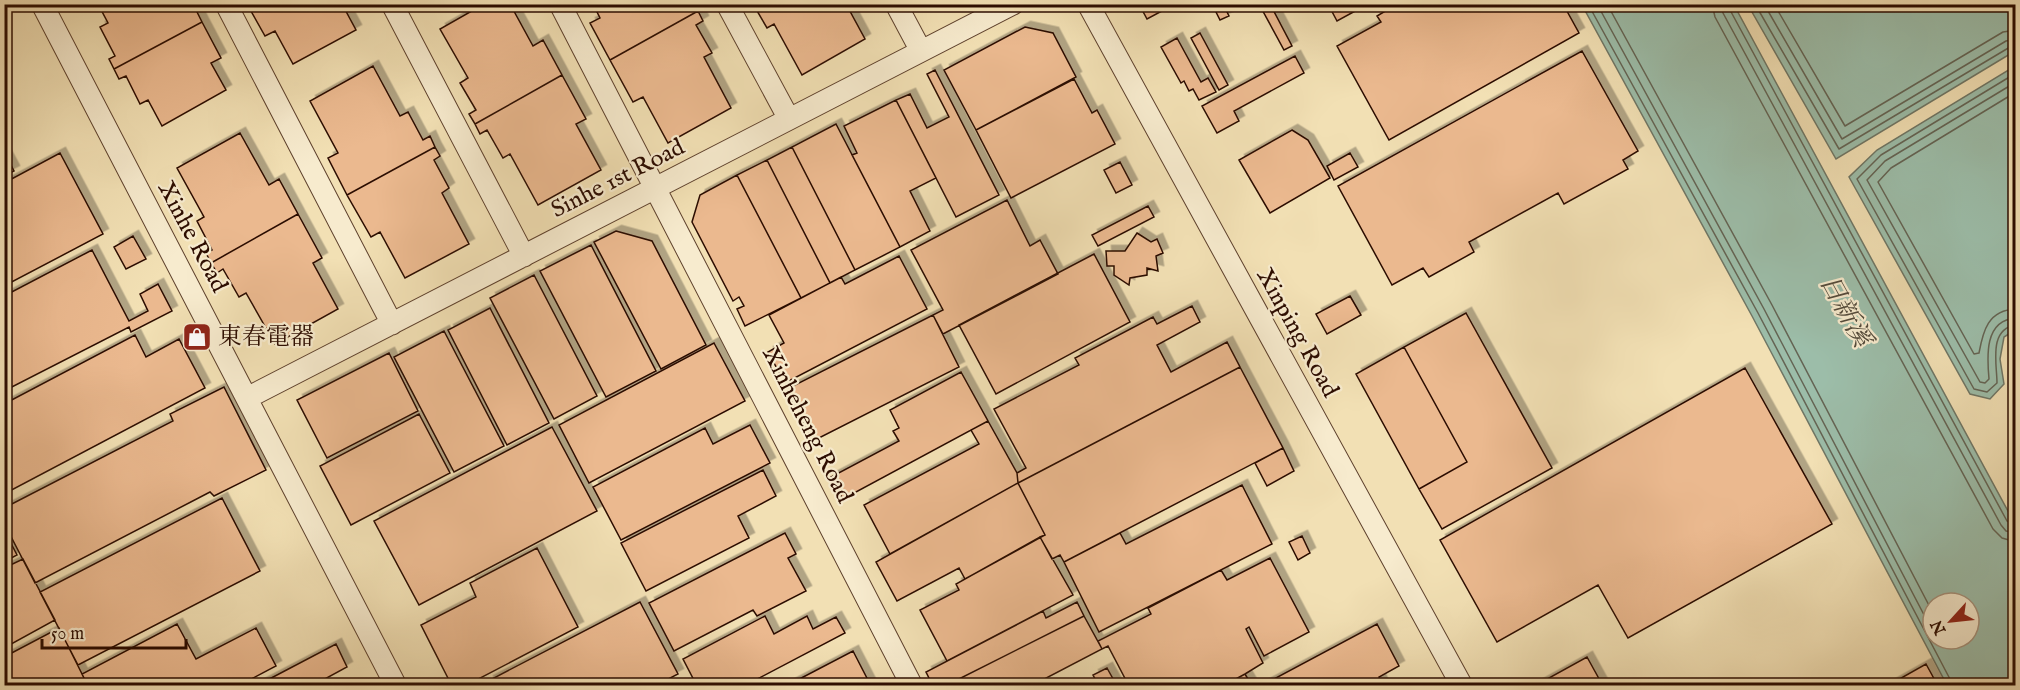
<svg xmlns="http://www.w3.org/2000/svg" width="2020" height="690" viewBox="0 0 2020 690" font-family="'IM FELL English','Noto Serif TC',serif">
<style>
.water{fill:#9cbda9;stroke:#6f7665;stroke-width:1.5;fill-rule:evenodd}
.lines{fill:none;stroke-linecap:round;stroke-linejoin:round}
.shore{stroke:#646454;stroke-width:1.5}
.building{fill:#ebb98f;stroke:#2c0c00;stroke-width:1.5;filter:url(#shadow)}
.minor-casing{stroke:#5e412d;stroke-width:23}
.minor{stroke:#f7ebce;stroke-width:21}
.labels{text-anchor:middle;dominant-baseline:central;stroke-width:4.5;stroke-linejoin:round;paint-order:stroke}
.street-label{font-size:24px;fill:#2c0c00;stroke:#f7ebce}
.poi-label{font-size:24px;fill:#2c0c00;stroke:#f7ebce;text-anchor:start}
.water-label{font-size:26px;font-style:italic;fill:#534a3b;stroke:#f7ebce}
</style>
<defs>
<filter id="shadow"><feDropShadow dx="5.5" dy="-5.5" stdDeviation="0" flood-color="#0004"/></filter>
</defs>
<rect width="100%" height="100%" fill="#f2e0b4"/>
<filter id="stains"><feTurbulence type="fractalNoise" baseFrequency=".00333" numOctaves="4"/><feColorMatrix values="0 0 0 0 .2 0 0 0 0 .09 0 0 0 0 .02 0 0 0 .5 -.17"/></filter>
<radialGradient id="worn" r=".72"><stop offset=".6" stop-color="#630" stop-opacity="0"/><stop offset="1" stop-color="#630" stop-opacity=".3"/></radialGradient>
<path class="water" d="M1582,5h152l281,519v161h-68l-195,-369zM1933,603h36v36h-36z
M1748,5h267v46l-179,108z
M2015,66v264l-11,7 -4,22 4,25 -14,15 -20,-5 -121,-217 28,-27z"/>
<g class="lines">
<path class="shore" d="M1588,4l170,309 193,368v5
M1597,4l167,305 169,323
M1607,4l165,301 161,308
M1712,4l3,13 278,512 9,9 14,4
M1721,4l2,9 278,512 5,6 10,2
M1729,4l1,6 277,511 9,4
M1755,4l84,145 171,-102 6,-1
M1764,4l78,135 164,-98 10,-2
M1774,4l71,122 158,-94 13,-2
M2016,73l-135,82 -24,24 117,210 13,3 10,-9c0,-19 -9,-54 19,-58
M2016,82l-131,79 -18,19 113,202 5,1 4,-4c-2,-22 -5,-59 27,-61
M2016,92l-125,76 -13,14 96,172 5,-1c4,-22 9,-43 37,-44"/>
</g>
<path class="building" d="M98,4h95l9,18 -88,47 -5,-10 6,-3 -15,-29 8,-4z
M247,4h95l14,26 -63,34 -18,-33 -10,5z
M484,4h26l23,42 10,-6 19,35 -87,49 -6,-10 7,-4 -16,-27 8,-5 -28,-49z
M593,4h101l4,7 -88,49 -20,-37 10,-5z
M753,4h93l19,35 -63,36 -28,-51 -7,4z
M1139,4h36l-28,15z
M1212,4h11l6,12 -9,4z
M1259,4h11l22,42 -8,4z
M1328,4h40l-31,17z
M1397,4h150l4,7 12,-7 16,29 -190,107 -52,-94 44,-24 -4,-6z
M698,11l5,10 -7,4 16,28 -8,4 27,51 -63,35 -25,-46 -10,5 -23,-42z
M202,22l19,36 -10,5 15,27 -64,36 -14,-26 -8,4 -14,-28 -7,3 -5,-10z
M1025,27l28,6 23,44 -100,53 -32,-60z
M1200,33l28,52 -9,5 -28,-52z
M1177,38l24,44 7,-4 8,14 -17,8 -6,-11 -4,2 -5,-10 -3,2 -20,-36z
M1582,51l56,100 -15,9 5,9 -64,35 -6,-11 -89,49 5,10 -45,25 -6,-9 -31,17 -54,-99z
M1295,56l9,17 -70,38 5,10 -22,12 -15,-27z
M373,66l27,50 8,-4 15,28 7,-4 5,11 -88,48 -19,-37 10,-5 -28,-52z
M935,70l64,125 -43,22 -60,-117 14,-6 17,34 22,-11 -22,-43z
M562,75l24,44 -10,5 25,46 -63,35 -28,-51 -7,4 -16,-28 -7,4 -5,-10z
M1074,79l18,34 5,-3 18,34 -104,54 -35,-68z
M896,100l40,78 -26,13 20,40 -30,16 -48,-92 5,-2 -13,-27z
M836,124l64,123 -45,23 -63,-123z
M1292,130l16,10 22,38 -60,35 -31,-53z
M240,133l29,52 10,-6 19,35 -87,49 -5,-10 6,-3 -15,-29 7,-4 -27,-49z
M435,147l5,9 -6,4 15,28 -7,5 27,51 -64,34 -25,-46 -9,5 -24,-42z
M792,147l63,123 -25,13 -63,-123z
M4,152l10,19 -10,5z
M60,153l43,81 -99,52v-103z
M1350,153l8,14 -24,13 -7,-14z
M767,160l63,123 -29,15 -64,-123z
M1120,162l12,23 -16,8 -12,-23z
M737,175l64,123 -56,28 -8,-17 7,-3 -5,-9 -6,4 -41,-79 8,-27z
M1007,200l23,46 10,-6 18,34 -115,60 -10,-19 10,-5 -32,-60z
M1148,206l6,11 -56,29 -6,-11z
M298,214l24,44 -9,5 25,46 -63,35 -29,-51 -7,4 -16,-28 -6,4 -6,-10z
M616,231l36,10 54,104 -45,24 -67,-127z
M1137,233l14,9 6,-3 6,14 -7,3 2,15 -11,-3v7l-17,3 -1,7 -15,-10v-9h-7l-1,-15h19z
M133,236l13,23 -20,10 -12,-22z
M591,245l65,126 -50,26 -66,-126z
M92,250l37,71 19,-10 -8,-17 18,-10 14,27 -41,21 -2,-5 -125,64v-95z
M1094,254l36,68 -134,72 -37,-69z
M899,256l28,53 -142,74 -17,-31 16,-9 -15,-28 72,-38 4,7z
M534,275l63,121 -43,23 -64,-121z
M1350,296l11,19 -34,19 -11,-20z
M1192,306l8,16 -43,23 14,27 56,-30 13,25 -222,116 -1,-10 9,-5 -32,-59 85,-44 -4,-7 78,-41 4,7z
M490,308l59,115 -42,22 -59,-115z
M1466,313l86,155 -110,61 -23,-40 48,-27 -63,-115z
M933,315l26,52 -146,74 -26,-52z
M444,331l60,115 -50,26 -60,-115z
M135,335l11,22 33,-18 26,49 -201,106v-90z
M714,343l31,58 -156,82 -30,-58z
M1404,347l63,115 -48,27 -63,-115z
M389,353l29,58 -91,47 -30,-58z
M1240,367l43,81 -219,114 -4,-7 -8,4 -12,-22 5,-2 -27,-52z
M1745,368l87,156 -204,114 -30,-53 -101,57 -57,-102z
M961,372l27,49 -145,78 -12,-22 68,-36 -6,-10 6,-3 -9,-18z
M224,387l42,83 -52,26 -4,-4 -175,91 -31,-60v-15l169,-87 -3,-7z
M419,414l31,59 -99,52 -31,-59z
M988,421l29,52 1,10 -128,71 -26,-49 115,-61 -8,-14z
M750,425l20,38 -149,77 -28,-53 112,-59 8,16z
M552,427l45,84 -178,94 -45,-84z
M1283,448l11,23 -27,15 -12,-23z
M763,470l13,26 -38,20 11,22 -103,53 -25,-48z
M1018,483l27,52 -80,44 -6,-11 -62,33 -21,-39z
M1242,485l30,59 -173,88 -35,-70 56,-29 6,11z
M222,498l38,73 -182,94 -38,-73z
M4,530l13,25 -13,7z
M785,533l11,21 -8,4 18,33 -49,25 -4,-6 -79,41 -25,-48z
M1302,536l8,17 -12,7 -9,-18z
M1040,537l33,58 -126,66 -27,-51 39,-20 -3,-6z
M537,548l41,79 -113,59h-13l-31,-61 55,-28 -6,-14z
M1270,558l39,74 -45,24 -15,-29 -3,2 17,34 -18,11 -22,12h-94l-21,-40 -6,3 -4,-8 53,-27 -3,-6 73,-38 6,10z
M23,559l32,61 -51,28v-80z
M640,602l38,72 -23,12h-165l-2,-5z
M1077,602l7,14 -139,70h-12l-7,-14 117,-61 3,7z
M765,616l9,18 33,-18 6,13 23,-12 9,16 -101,53h-47l-14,-27z
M1084,616l18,33 -71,37h-86z
M177,624l19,35 60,-31 20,38 -38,20h-150l-6,-12z
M1377,624l22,42 -20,11 4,9h-122z
M59,628l29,58h-84v-29z
M336,644l11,23 -35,19h-56z
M853,651l18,35h-85z
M1587,657l16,29h-64l-1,-2z
M1926,664l12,22h-51z
M1107,668l10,18h-18l-6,-11z
M1245,674l7,12h-29z"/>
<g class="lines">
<g class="minor-casing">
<path id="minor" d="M42,4l354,682
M226,4l166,320
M392,4l132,252
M560,4l352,682
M727,4l62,115
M896,4l25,47
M1088,4l374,682
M247,398l766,-394"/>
</g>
<use href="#minor" class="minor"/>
</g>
<defs>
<g id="shop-square" transform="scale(1.5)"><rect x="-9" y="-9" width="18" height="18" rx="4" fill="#8f2418" stroke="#f7ebce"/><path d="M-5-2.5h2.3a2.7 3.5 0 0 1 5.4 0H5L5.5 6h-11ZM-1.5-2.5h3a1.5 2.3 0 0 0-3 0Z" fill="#fff"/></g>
</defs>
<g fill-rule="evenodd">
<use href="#shop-square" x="197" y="337"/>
</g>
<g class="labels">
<g class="street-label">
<text transform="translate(618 179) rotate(-27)">Sinhe 1st Road</text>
<text transform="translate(192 237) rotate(62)">Xinhe Road</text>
<text transform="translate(1297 333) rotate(61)">Xinping Road</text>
<text transform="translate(807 425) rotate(63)">Xinheheng Road</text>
</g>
<g class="poi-label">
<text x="218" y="337">東春電器</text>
</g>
<g class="water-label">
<text transform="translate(1845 311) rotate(61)">日新溪</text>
</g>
</g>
<rect width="2020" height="690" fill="none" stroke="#f2e0b4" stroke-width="24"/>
<rect x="6" y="6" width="2008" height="678" fill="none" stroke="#2c0c00" stroke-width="3"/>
<rect x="12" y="12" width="1996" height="666" fill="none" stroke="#2c0c00" stroke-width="1.5"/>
<g transform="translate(1951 621) rotate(243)"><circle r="28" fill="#f7ebce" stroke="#a6927c" stroke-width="1.5"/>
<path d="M0-4.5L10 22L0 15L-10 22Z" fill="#8f2418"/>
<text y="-9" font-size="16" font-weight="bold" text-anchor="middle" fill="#2c0c00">N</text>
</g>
<path d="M42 639v9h144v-9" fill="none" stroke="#2c0c00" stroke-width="3"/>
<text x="51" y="639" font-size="18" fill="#2c0c00" stroke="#f7ebce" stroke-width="4.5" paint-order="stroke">50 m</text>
<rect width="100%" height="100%" filter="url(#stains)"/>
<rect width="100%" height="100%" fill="url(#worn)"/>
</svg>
